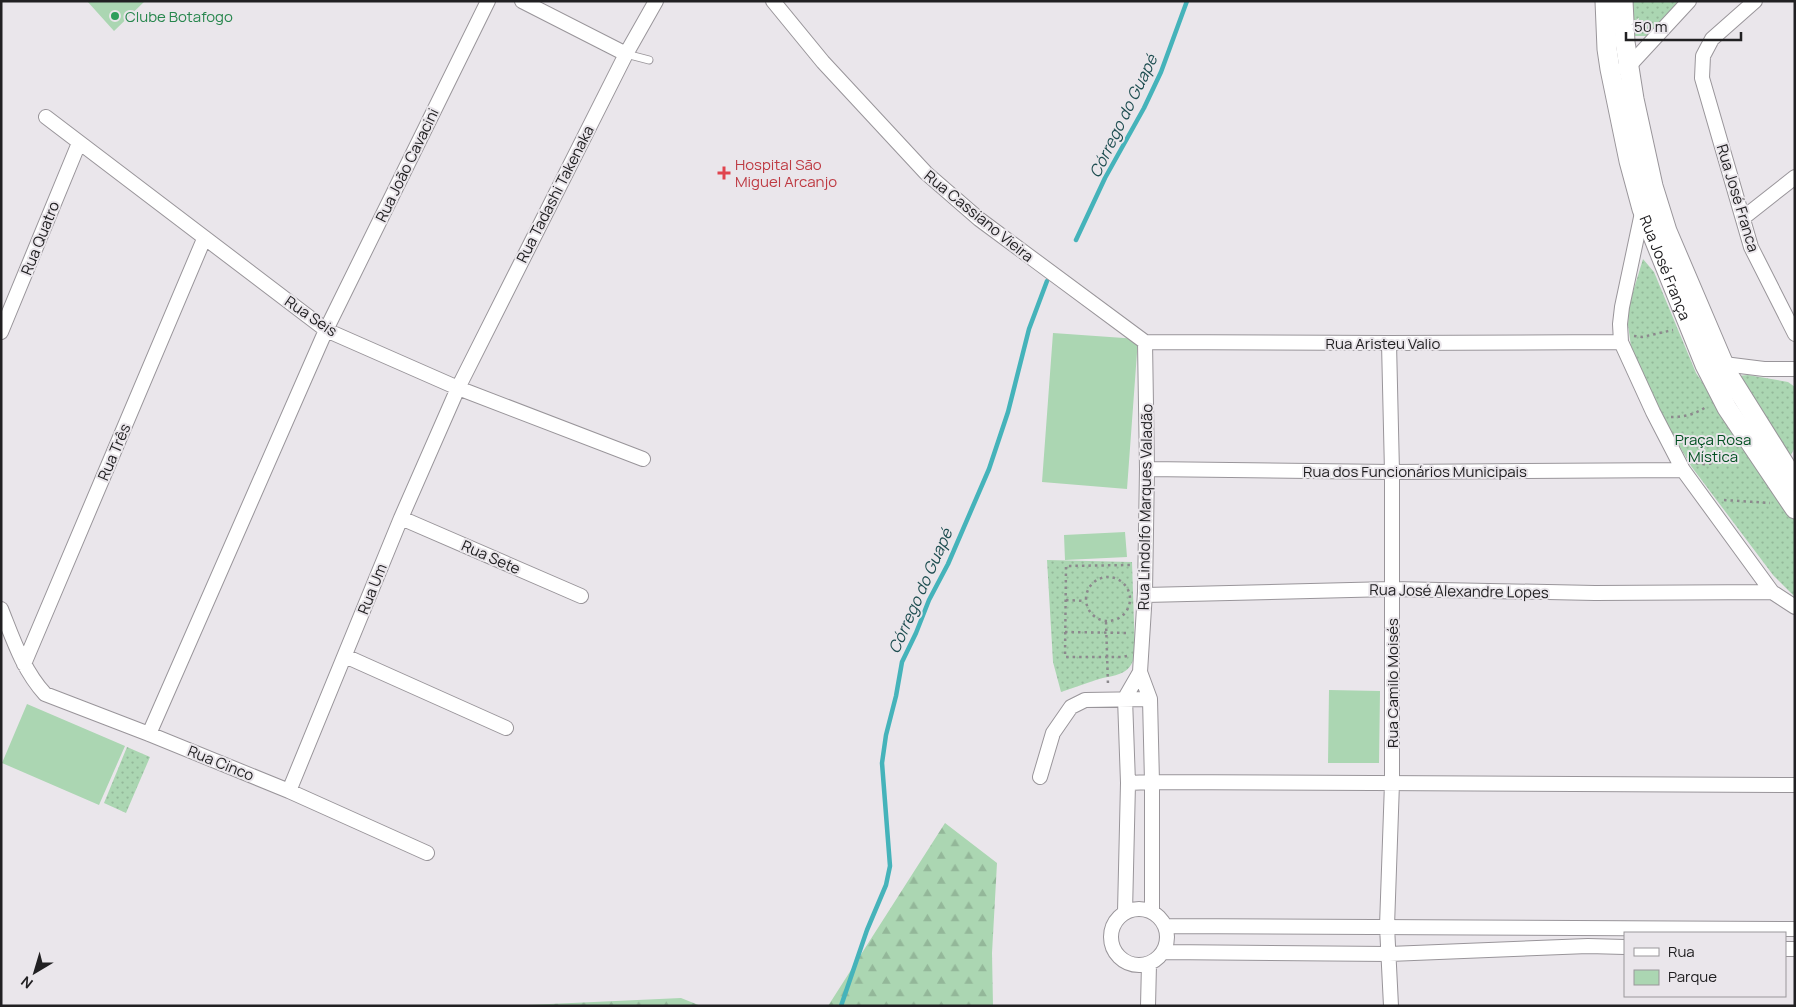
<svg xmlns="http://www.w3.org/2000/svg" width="1796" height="1007" viewBox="0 0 1796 1007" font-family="Manrope,sans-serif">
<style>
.green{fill:url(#green-dots)}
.forest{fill:url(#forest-firs)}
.pitch{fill:#abd6b2}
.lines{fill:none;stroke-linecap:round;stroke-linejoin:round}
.stream{stroke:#45b3ba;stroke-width:4.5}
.lane-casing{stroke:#99959a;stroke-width:9}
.street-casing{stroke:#99959a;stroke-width:16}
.secondary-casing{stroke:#99959a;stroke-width:21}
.path{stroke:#8c898d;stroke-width:2.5;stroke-dasharray:2.5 4;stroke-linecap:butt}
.lane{stroke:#fff;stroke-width:7}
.street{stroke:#fff;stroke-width:14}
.secondary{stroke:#fff;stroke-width:19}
.leisure-dot{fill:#2e9e5b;stroke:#eae6eb;stroke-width:2}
.health-dot{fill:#e0444e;stroke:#eae6eb;stroke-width:2}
.labels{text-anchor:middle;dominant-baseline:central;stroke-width:4;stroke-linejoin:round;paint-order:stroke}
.leisure-label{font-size:15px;fill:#27864d;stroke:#eae6eb;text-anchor:start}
.health-label{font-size:15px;fill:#be3a42;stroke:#eae6eb;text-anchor:start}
.street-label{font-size:15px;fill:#212022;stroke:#eae6eb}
.park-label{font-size:15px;fill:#035122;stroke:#eae6eb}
.water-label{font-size:16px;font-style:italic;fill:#1d4d50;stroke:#eae6eb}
</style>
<defs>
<pattern id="green-dots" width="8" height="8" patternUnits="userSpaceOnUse" patternTransform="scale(1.25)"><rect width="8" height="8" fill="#abd6b2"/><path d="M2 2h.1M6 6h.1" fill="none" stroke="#93b799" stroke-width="1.8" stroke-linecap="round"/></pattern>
<pattern id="forest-firs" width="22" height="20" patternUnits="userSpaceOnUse" patternTransform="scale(1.25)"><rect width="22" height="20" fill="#abd6b2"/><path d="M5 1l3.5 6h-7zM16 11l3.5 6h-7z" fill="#93b799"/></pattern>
</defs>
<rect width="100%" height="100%" fill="#eae6eb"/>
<path class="green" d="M1630,1h53l-35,35h-17z
M1643,259l11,13 42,101 99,146v78l-22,-22 -82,-109 -31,-54 -29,-66 -3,-21 1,-20z
M1748,375l40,7 7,5v60l-4,8 -5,3 -49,-82z
M1047,560l85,2 3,91c-4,24 -20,21 -39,27 -12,4 -23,8 -35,12l-8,-30z
M127,747l23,10 -24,56 -22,-10z"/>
<path class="forest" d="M945,823l52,40 -5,90 1,53h-165z
M681,998l20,8h-178l5,-1z"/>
<path class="pitch" d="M87,1h58l-31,30z
M1053,333l85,6 -11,150 -85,-7z
M1125,532l2,25 -62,3 -1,-25z
M1329,690l51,1 -1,72h-51z
M27,704l98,42 -26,59 -97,-42z"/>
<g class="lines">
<path class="stream" d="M1076,240l29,-62 39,-70 17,-36 26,-71
M841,1006l26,-76 19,-45 4,-19 -8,-103 4,-28 10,-39 6,-34 14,-29 13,-33 19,-36 41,-95 19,-57 21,-83 18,-48"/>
<g class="lane-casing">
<path id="lane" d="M626,54l23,6"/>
</g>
<g class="street-casing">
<path id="street" d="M522,1l104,53
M773,1l50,61 103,111 53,46 166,123
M1755,1l-43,38 -9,17 -1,22 49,169 44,87
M1624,68l4,-1 61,-66
M46,117l280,213 132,58 185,71
M1643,208l-21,99 -2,17 1,18 32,70 30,58 89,122 23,15
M1743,218l52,-41
M1,332l78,-189
M1145,342l2,127 -2,123 -5,80 10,27 2,83v130
M1145,342l244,1 232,-1
M1389,343l3,129v311l-5,143 4,80
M1716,364h8l40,5h31
M1147,469l245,3 291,-2
M401,518l180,78
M1145,595l246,-6 204,4 177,-1
M1,609c12,30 22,61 44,85l104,40 140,57 138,62
M345,656l161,72
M24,664l180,-425
M149,734l177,-404 162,-329
M1040,777l13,-44 18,-26 14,-7 65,-1
M1128,783l24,-1 643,3
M289,791l112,-273 57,-130 168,-334 30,-53
M1111 937a28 28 0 1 1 56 0a28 28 0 1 1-56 0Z
M1125,912l3,-129 -3,-85 15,-26
M1165,926l630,3
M1785,949h10
M1163,952l226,2 199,-8 37,1
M1148,1006l1,-42"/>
</g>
<g class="secondary-casing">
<g id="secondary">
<path id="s1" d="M1605,1l2,48 3,20 19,92 13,48 63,156 22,43 68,101"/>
<path d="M1623,1l2,41 9,57 19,87 14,45 61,143 67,107"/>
</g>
</g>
<path class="path" d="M1634,336l8,1 31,-7
M1671,417c13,0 26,-3 36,-11
M1696,463c15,4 29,-3 40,-13
M1724,500l46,3
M1086 599a22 22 0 1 1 44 0a22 22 0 1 1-44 0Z
M1066,600l19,1
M1106,622l2,63
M1065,632l64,1
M1127,656l-5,1h-57l1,-91 65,-1"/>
<use href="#lane" class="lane"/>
<use href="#street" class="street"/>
<use href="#secondary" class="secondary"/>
</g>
<circle class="leisure-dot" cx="115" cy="16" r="5"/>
<path class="health-dot" d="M721.5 165.5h5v5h5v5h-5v5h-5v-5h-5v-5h5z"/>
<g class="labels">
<g class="leisure-label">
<text x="125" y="16">Clube Botafogo</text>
</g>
<g class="health-label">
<text x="735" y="164">Hospital São<tspan x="735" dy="17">Miguel Arcanjo</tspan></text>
</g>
<g class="street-label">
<text transform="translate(407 165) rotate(-64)">Rua João Cavacini</text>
<text transform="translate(555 194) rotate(-63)">Rua Tadashi Takenaka</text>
<text transform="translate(1738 198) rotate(73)">Rua José Franca</text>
<text transform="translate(979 216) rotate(39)">Rua Cassiano Vieira</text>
<text transform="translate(40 238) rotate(-68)">Rua Quatro</text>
<text stroke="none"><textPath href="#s1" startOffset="275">Rua José França</textPath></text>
<text transform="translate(311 316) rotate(34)">Rua Seis</text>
<text x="1383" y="343">Rua Aristeu Valio</text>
<text transform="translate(114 452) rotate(-67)">Rua Três</text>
<text x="1415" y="471">Rua dos Funcionários Municipais</text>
<text transform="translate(1145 507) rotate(-89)">Rua Lindolfo Marques Valadão</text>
<text transform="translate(491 557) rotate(24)">Rua Sete</text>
<text transform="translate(372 589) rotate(-68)">Rua Um</text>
<text transform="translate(1459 591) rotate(1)">Rua José Alexandre Lopes</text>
<text transform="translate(1392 683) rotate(-90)">Rua Camilo Moisés</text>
<text transform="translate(221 763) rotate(22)">Rua Cinco</text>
</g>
<g class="park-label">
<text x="1713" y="439">Praça Rosa<tspan x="1713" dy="17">Mística</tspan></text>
</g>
<g class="water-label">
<text transform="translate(1123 116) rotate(-64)">Córrego do Guapé</text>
<text transform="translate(920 591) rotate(-66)">Córrego do Guapé</text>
</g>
</g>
<rect width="1796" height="1007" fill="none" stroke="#212022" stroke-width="5"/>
<rect x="1624" y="932" width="162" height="65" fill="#eae6eb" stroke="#9a979b"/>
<rect x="1634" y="948" width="25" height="8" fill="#ffffff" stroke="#9a979b"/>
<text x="1668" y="957" font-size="15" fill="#212022">Rua</text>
<rect x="1634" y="970" width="25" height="15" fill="#abd6b2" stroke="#9a979b"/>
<text x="1668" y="982" font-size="15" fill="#212022">Parque</text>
<g transform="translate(35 972) rotate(218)" stroke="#eae6eb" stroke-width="4" paint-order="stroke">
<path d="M0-4L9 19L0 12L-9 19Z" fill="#212022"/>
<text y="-8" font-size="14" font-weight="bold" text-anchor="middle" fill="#212022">N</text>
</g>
<path d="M1626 32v8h115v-8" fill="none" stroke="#212022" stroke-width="2.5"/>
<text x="1634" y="32" font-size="15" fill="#212022" stroke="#eae6eb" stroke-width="4" paint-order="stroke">50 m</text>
</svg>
